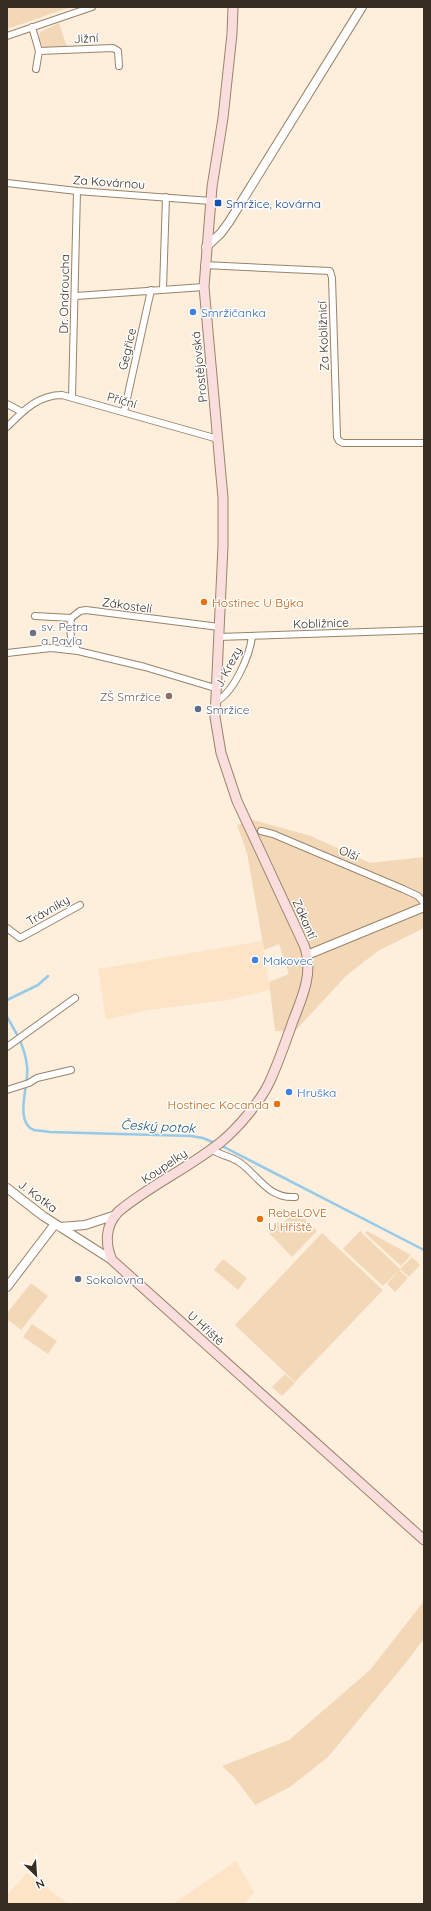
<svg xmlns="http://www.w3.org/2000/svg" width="431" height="1911" viewBox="0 0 431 1911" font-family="Quicksand,sans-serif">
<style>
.built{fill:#fde4c7}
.green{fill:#f3d8b8}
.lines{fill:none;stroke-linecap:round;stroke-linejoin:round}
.stream{stroke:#95cae8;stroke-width:2.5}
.minor-casing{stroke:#9b8368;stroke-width:8}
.tertiary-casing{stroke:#9b8368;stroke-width:10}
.secondary-casing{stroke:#9b8368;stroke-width:11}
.minor{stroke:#fff;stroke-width:6}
.tertiary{stroke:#fff;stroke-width:8}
.secondary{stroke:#fadddd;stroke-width:9}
.transit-dot{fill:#1a4fb4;stroke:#fefefe;stroke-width:1.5}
.shop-dot{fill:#3f7fe0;stroke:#fefefe;stroke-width:1.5}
.food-dot{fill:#e8710a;stroke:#fefefe;stroke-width:1.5}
.worship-dot{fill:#6b7280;stroke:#fefefe;stroke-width:1.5}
.education-dot{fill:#8d6e63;stroke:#fefefe;stroke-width:1.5}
.service-dot{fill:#5c6f8a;stroke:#fefefe;stroke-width:1.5}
.labels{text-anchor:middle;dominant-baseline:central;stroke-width:3;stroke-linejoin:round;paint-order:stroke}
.street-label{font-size:12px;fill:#372d21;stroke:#fefefe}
.transit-label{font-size:12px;fill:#164399;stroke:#fefefe;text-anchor:start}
.shop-label{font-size:12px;fill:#366cbe;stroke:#fefefe;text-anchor:start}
.food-label{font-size:12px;fill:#c56008;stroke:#fefefe;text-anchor:start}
.worship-label{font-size:12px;fill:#5b616d;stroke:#fefefe;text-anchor:start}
.education-label{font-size:12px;fill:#785e54;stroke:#fefefe;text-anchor:end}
.service-label{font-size:12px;fill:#4e5e75;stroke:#fefefe;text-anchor:start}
.water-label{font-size:13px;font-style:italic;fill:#0f5370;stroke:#fefefe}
</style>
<rect width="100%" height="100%" fill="#feeedc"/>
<path class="built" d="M262,941l8,49 -43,10 -79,10 -42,10 -8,-51z
M236,1861l18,31 -9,12h-72z
M27,1873l35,26 8,5h-63v-9z"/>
<path class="green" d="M7,7h64l-64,22z
M59,23l7,21 3,3h-26l-4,-9 1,-6z
M253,820l58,16 59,27 54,-6v71l-46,23 -31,24 -53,57 -19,-1 -6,-49 20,-8 -10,-30 -15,6 -17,-97 -10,-28z
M295,1210l22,21 -25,26 -23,-24 8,-11 6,2z
M360,1231l40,38 -17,17 -40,-37z
M367,1231l44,24 -10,11 -36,-33z
M322,1233l61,57 -88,92 -60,-57z
M412,1257l8,8 -11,12 -9,-8z
M223,1259l24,19 -9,12 -24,-20z
M399,1270l9,8 -13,14 -8,-8z
M31,1283l17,13 -27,34 -14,-11v-6z
M32,1324l25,17 -9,13 -25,-17z
M285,1374l10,9 -13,13 -10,-9z
M424,1601v38l-20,26 -76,92 -38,30 -35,18 -21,-28 -12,-11 67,-26 81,-70z"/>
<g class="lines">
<path class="stream" d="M7,1000l31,-15 10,-9
M7,1017c9,15 18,30 20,49 3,16 -14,56 7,64 5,1 11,1 16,2l141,4 12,2 12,5
M220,1145l204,105"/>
<g class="minor-casing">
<path id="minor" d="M32,27l7,24 -3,18
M7,36l85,-29
M39,51l74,-3 5,3 1,15
M7,183l70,8 134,10
M204,265l126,6 2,7 5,159 2,4 4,2h81
M163,289l3,-92
M76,296l128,-9
M72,397l5,-206
M7,404l15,8
M124,412l27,-122
M7,427c16,-16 31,-32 55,-32l156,44
M35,616l36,2
M218,637l206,-7
M7,653l44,-5 27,3
M215,688l-70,-21 -67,-16c-9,-11 -8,-20 -7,-33l9,-7 6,-1 133,17
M215,702c18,-8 35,-46 37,-66
M261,831l12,3 130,55 15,7 6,7
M7,928l13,10 60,-33
M7,1047l68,-49
M7,1090l22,-7 8,-5 34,-8
M211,1149c8,6 19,7 28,13 19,13 29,37 56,35"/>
</g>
<g class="tertiary-casing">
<path id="tertiary" d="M206,247l15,-14 8,-11 133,-215
M307,955l117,-48
M7,1188l36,28 69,44
M60,1227l25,-2 31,-10
M7,1287l48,-63"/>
</g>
<g class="secondary-casing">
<path id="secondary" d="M233,7l-1,27 -9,84 -11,69 -8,100 19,211v48l-8,171 6,36 16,48 67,144c10,26 -1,51 -11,76 -7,20 -14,40 -23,60 -9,20 -32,47 -49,61 -32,26 -71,43 -103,70 -13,14 -13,32 -6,48l312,280"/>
</g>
<use href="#minor" class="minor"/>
<use href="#tertiary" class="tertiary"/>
<use href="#secondary" class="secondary"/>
</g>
<rect class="transit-dot" x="214" y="199" width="8" height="8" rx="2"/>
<g class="shop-dot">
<circle cx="193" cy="312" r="4"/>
<circle cx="255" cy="960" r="4"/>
<circle cx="289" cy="1092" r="4"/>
</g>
<g class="food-dot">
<circle cx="204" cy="602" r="4"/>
<circle cx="277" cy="1104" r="4"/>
<circle cx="260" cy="1219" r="4"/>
</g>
<circle class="worship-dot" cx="33" cy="633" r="4"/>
<circle class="education-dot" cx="169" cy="696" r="4"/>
<g class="service-dot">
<circle cx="198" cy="709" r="4"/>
<circle cx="78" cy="1279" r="4"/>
</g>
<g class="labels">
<g class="street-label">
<text transform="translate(86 38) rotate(-3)">Jižní</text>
<text transform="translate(109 182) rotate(4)">Za Kovárnou</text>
<text transform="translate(64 294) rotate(-89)">Dr. Ondroucha</text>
<text transform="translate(323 336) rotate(-92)">Za Kobližnicí</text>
<text transform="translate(127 349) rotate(-77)">Gegřice</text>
<text transform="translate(199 367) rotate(-96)">Prostějovská</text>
<text transform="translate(122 400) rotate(16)">Příční</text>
<text transform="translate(127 605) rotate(8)">Zákostelí</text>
<text transform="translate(321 623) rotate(-2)">Kobližnice</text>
<text transform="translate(228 667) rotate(-62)">J. Krezy</text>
<text transform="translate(349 853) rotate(23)">Olší</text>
<text transform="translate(48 910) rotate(-30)">Trávníky</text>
<text transform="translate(305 919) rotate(66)">Zákantí</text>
<text transform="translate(164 1166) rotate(-34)">Koupelky</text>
<text transform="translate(38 1196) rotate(37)">J. Kotka</text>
<text transform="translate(206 1328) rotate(42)">U Hřiště</text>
</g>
<g class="transit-label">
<text x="226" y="203">Smržice, kovárna</text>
</g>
<g class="shop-label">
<text x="201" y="312">Smržičanka</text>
<text x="263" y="960">Makovec</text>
<text x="297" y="1092">Hruška</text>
</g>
<g class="food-label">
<text x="212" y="602">Hostinec U Býka</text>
<text x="269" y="1104" text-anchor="end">Hostinec Kocanda</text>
<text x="268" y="1212">RebeLOVE<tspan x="268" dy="14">U Hřiště</tspan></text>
</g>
<g class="worship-label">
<text x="41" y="626">sv. Petra<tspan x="41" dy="14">a Pavla</tspan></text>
</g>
<g class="education-label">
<text x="161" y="696">ZŠ Smržice</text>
</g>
<g class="service-label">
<text x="206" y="709">Smržice</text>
<text x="86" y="1279">Sokolovna</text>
</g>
<g class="water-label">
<text transform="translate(158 1126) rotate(3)">Český potok</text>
</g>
</g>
<rect width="431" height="1911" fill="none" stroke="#372d21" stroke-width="16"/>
<g transform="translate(36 1875) rotate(155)" stroke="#fefefe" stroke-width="3" paint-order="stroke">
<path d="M0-3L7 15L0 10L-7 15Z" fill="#372d21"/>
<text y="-6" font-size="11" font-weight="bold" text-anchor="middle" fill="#372d21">N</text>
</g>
</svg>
